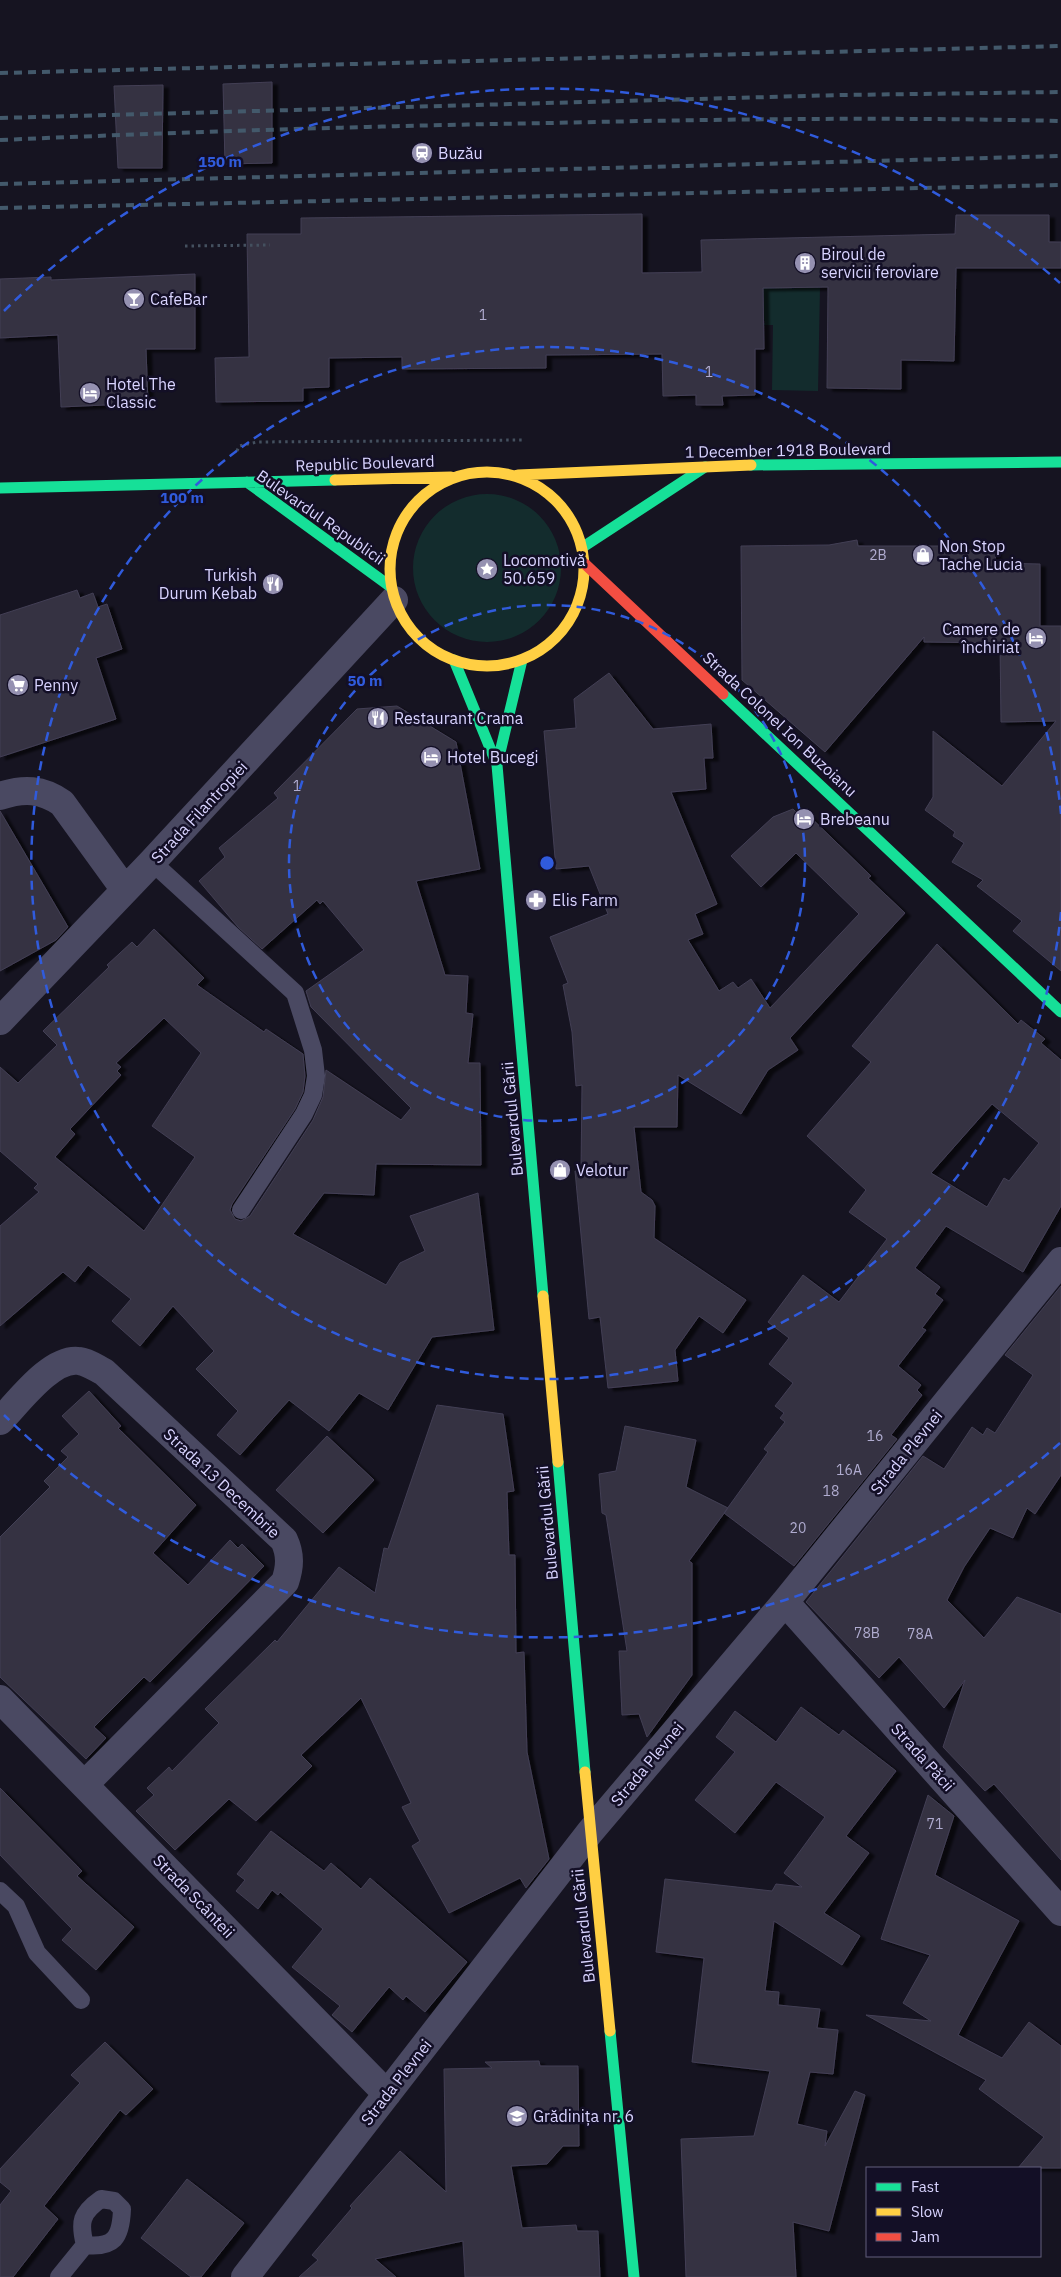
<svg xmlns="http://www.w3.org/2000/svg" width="1061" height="2277" viewBox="0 0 1061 2277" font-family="'IBM Plex Sans',sans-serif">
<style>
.green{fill:#132c2d}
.building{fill:#343243;stroke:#433f54;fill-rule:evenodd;filter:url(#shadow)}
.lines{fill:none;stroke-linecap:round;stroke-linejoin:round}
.path{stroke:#44505f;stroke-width:3;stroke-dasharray:2.5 4;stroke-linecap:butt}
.lane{stroke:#4a4962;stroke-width:18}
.street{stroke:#4a4962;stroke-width:28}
.fast{stroke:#16e098;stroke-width:11}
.slow{stroke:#ffcf43;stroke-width:11}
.jam{stroke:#f24e42;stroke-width:11}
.rail{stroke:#43596b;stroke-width:4;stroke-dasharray:8 6;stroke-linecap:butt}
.ring{fill:none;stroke:#305bdc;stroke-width:2.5;stroke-dasharray:9 6}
.labels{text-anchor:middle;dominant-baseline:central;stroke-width:5;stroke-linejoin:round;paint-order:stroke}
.number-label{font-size:14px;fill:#b0acd0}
.poi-label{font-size:16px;fill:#d9d4ff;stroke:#130f26;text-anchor:start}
.street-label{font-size:16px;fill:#d9d4ff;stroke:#130f26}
.centre{fill:#305bdc;stroke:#130f26;stroke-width:2.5}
.ring-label{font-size:15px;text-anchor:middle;font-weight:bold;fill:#305bdc;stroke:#130f26;stroke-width:5;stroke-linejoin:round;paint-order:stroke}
</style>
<defs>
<filter id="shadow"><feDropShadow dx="5.5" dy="3" stdDeviation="1" flood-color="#0009"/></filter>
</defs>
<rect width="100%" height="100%" fill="#161421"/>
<path class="green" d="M820,287l-2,104 -46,-1 1,-65h-11v-37z
M413 568a74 74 0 1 1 148 0a74 74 0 1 1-148 0Z"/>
<path class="building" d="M272,82v81l-47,1 -2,-80z
M163,85l-1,83h-44l-4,-82z
M642,214v59l60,-1 -1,-32 254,-6 1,-19h93v27h12v26h-105l-2,93 -53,-1v29l-74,-1 1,-101 -65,1 1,61h-9v46l-33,1 1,9h-27v-10l-33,1 -1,-42 -116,1v13l-144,1v-12l-73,1v29l-26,1v13l-87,1 -1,-44 34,-1 -2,-123h54v-16z
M195,274v75h-49l2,54 -87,4 -3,-72 -58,3v-59l51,-2v3z
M857,540l1,6h90v4h48l-1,13 45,1v62h21v345l-48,-40 9,-10 -45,-35 6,-6 -31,-18 12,-19 -11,-7 2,-4 -30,-22 8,-13v-66l69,55 54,-65 -55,1 -1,-79 -76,-1v-5l-99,115 -83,-72 -1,-134 88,-1z
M77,590l3,8 13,-5 5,14 9,-3 15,45 -26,9 20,61 -116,38v-142z
M609,673l44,56 58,-5 2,34h-9l2,31 -35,3 46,112 -22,10 8,20 -15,6 31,51 14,-9 5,6 13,-9 19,29 89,-94 -63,-61 -35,34 -30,-31 42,-39 20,-8 6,6 4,-5 68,66 -3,2 37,35 -115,125 8,12 -30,20 -27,44 -63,-39 -1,52h-43l7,65 11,8 3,6 -1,32 92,62 -23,33 -24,-17 -24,34 3,31 -70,7 -8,-71 -11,2 -14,-148h6l1,-86 -6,1 -4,-54 -9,-47 5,-2 -18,-46 58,-23 -19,-48 -33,3 -12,-138 32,-3 -2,-29z
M397,706l59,36 24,127 -64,12 29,94 23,1 -2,37 7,1 -5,49h12l1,102 -105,-1 -2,31 -50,-2 -31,41 93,51 14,-22 25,-12 -15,-35 68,-23 16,137 -62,7 -44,73 -29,-17 -30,38 -40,-31 -49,55 -23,-20 21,-24 -42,-42 18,-18 -41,-45 -33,40 -28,-25 19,-22 -43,-34 -13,17 -12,-10 -63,54v-100l39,-34 -5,-4 4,-4 -38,-33v-84l18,16 39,-38 -14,-14 66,-64 -2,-2 25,-23 5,5 17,-18 50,49 -7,7 67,47 2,-3 37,25 2,22 -2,16 -8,17 -63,95 -2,6 5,9 6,2 9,-5 63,-96 10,-23 3,-27 75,50 10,-12 -100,-101 -5,-16 58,-41 -41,-49 -3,3 -3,-4 -55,49 -24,-22 -39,-46 26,-24 -6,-9 59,-50 -4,-5 83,-84zM164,1018l37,35 -49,73 43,31 -51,74 -89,-74 20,-23 -5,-5 51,-54 -4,-4 4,-4 -5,-4z
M0,811l68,116 -12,13 -56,31z
M937,944l81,80 3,-4 24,19 -4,4 20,17v146l-38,66 -77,-46 -31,42 25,19 -5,7 8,6 -21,28 4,2 -28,36 23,19 -4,5 5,5 -31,40 6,4 -103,127 -70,-53 44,-61 -4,-3 21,-27 -5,-4 4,-5 -9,-7 18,-23 -24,-19 20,-26 -21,-16 35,-47 36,27 48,-63 -38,-27 17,-22 -59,-54 64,-74 -19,-16zM992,1104l47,39 -30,38 -5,-3 -17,29 -56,-34z
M1061,1286v189l-26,39 -8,-6 -14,30 -23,-10 -26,39 -17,33 37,38 33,-41 44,17v246l-67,-76 -9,7 -42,-44 22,-67 -21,28 -45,-51 -20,21 -73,-76 117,-146 21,13 28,-42 11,8 4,-7 8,5 38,-58 -28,-20z
M89,1391l32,35 -3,2 78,77 -43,48 35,32 42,-45 8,8 4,-4 22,22 -114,116 -6,-5 -50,50 12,11 -20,21 -86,-82v-140l50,-50 -6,-6 24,-24 -7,-6 18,-17 -17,-18z
M437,1405l66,9 11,77 -7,1 2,63h6l1,98 8,-1 3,100 22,107 -23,29 -6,-10 -71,35 -37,-67 8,-5 -18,-34 9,-4 -50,-105 -60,57 11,11 -56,55 -27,-22 -54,51 -39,-39 18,-16 -7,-7 22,-21 3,4 47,-48 -14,-14 70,-69 2,2 62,-75 36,26 9,-45 4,1z
M625,1426l71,14 -10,47 42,21 -39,53 3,2v112l-45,62 -8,-23 -17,1 -3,-64h8l-21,-136 -4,-2 -3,-39 17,-3z
M327,1436l47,44 -51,53 -47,-43z
M801,1707l38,28 4,-5 53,41 -50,65 23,17 -45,60 36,23 -18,29 -68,-44 -9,70 14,1 -1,13 42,4 -3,19 21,2 -5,44 -23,-2 -13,52 30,7 -2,15 30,-55 10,4 -36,136 -36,-9 3,55h-110l-5,-138 73,-3 16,-65 -78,-9 12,-104 -48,-6 9,-73 107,12 4,-7 26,3 -18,-14 41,-56 -49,-35 -41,51 -40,-33 40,-48 -19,-15 19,-26 41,31z
M0,1788l82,83 -5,5 57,51 -38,43 -34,-30 10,-11 -72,-74z
M928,1795l26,21 -19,59 84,46 -61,114 44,23 27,-36 32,24v122h-43l26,-31 -65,-48 7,-9 -120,-65 65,6 -28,-18 27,-48 -49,-16z
M271,1831l53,40 7,-8 30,26 9,-11 97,84 -42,50 -19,-16 -3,4 -14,-13 -37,45 -20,-17 8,-9 -48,-39 31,-38 -43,-37 -2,3 -6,-5 -14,19 -22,-18 9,-11 -8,-6z
M105,2042l48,47 -27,26 -6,-5 -76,96 14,13 -45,58h-13v-72l11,-14 -11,-9v-13l80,-86 -9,-8z
M539,2061l1,5h38l1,80h-16l-16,18 -36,2 11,62 54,-3 1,6h21l2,46h-135l-2,-36 -88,18 21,18h-97l19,-17 -6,-5 40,-47 -2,-2 50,-55 46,41 -2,-123 48,-1 -7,-6z
M187,2179l57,44 -43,54h-10l-50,-39z"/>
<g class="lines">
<path class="path" d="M185,246l85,-1
M237,451l2,-5 18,-4 265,-2"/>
<path class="lane" d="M152,862l143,131 18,57 3,26 -3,19 -9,19 -63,96
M0,1891l16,15 21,47 44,47
M101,2199l13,2 8,8c-1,29 -8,39 -37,36 -6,-23 -4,-32 16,-46z
M59,2277l26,-32"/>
<path class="street" d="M0,796c24,-8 42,-7 62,7l63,87
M0,1021l152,-159 242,-262
M0,1421c18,-18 51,-64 79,-60 9,1 17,7 25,11l180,168c7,15 6,27 1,42l-200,202
M785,1602l276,310
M0,1699l387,395
M245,2277l345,-445 195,-230 276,-341"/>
<path class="fast" d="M751,465l310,-3
M247,482l144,105
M0,488l335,-8
M583,547l122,-80
M454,660l43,105 46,531
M723,694l338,318
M497,765l25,-105
M558,1462l27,310
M610,2031l24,246"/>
<path class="slow" d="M390 569a97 97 0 1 1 194 0a97 97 0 1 1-194 0Z
M518,475l233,-10
M335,480l116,-3
M543,1296l15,166
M585,1772l25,259"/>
<path class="jam" d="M585,564l138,130"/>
<path class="rail" d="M0,73l1061,-27
M0,118l842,-23 219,-3
M0,140c183,-8 366,-14 549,-17 171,-4 341,-6 512,-2
M0,184l1061,-28
M0,208l1061,-23"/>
</g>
<g class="ring">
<circle cx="547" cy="863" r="258"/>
<path d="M1061 912A516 516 0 1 1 1061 814"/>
<path d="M1060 1443A774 774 0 0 1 4 1415M4 311A774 774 0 0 1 1060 283"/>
</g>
<defs>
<g id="station-disc" transform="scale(1.125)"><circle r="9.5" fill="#9591b1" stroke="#130f26"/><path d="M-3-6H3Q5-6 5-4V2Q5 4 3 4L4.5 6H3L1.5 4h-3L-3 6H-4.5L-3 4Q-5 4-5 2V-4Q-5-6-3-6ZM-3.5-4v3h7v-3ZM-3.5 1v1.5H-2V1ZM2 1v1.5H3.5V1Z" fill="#fff"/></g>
<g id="building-disc" transform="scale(1.125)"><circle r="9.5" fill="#9591b1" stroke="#130f26"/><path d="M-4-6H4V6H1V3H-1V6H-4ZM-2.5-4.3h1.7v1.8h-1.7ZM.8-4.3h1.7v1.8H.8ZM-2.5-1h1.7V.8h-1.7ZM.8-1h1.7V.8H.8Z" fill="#fff"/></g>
<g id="bar-disc" transform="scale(1.125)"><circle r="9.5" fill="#9591b1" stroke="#130f26"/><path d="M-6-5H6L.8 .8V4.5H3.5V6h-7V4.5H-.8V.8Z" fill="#fff"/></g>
<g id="hotel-disc" transform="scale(1.125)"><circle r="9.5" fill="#9591b1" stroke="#130f26"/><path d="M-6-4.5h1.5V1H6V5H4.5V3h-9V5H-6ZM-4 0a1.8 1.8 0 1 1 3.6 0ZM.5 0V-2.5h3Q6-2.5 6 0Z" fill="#fff"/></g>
<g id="shop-disc" transform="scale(1.125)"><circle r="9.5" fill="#9591b1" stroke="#130f26"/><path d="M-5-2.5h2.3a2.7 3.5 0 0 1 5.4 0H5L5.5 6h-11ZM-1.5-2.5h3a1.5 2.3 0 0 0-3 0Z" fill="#fff"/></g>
<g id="sight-disc" transform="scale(1.125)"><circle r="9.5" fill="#9591b1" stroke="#130f26"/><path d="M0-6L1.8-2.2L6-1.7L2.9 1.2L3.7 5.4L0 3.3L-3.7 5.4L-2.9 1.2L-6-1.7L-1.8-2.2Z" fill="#fff"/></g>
<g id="restaurant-disc" transform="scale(1.125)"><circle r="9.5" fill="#9591b1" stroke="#130f26"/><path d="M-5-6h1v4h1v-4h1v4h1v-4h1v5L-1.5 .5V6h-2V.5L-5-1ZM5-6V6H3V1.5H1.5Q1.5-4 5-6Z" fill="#fff"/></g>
<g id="supermarket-disc" transform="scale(1.125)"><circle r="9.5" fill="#9591b1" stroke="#130f26"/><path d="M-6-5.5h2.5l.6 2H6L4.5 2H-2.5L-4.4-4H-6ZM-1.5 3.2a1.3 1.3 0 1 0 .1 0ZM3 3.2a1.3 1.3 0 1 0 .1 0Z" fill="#fff"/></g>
<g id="pharmacy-disc" transform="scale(1.125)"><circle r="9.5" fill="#9591b1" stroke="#130f26"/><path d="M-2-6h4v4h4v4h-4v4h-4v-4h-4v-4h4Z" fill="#fff"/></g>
<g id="school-disc" transform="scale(1.125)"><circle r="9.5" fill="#9591b1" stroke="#130f26"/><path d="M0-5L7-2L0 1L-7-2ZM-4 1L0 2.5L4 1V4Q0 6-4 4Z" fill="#fff"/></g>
</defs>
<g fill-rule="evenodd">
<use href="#station-disc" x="422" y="153"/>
<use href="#building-disc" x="805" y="263"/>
<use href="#bar-disc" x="134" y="299"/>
<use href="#hotel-disc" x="90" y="393"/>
<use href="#shop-disc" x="923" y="555"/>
<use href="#sight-disc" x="487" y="569"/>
<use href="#restaurant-disc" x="273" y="584"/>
<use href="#hotel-disc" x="1036" y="638"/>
<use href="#supermarket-disc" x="18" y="685"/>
<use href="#restaurant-disc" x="378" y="718"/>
<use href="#hotel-disc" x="431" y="757"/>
<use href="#hotel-disc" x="804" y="819"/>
<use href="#pharmacy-disc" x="536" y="900"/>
<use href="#shop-disc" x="560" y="1170"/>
<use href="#school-disc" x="517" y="2116"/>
</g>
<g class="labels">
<g class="number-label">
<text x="483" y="315">1</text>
<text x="709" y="372">1</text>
<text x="878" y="555">2B</text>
<text x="297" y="786">1</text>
<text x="875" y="1436">16</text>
<text x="849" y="1470">16A</text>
<text x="831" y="1491">18</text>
<text x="798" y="1528">20</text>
<text x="867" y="1633">78B</text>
<text x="920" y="1634">78A</text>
<text x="935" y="1824">71</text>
</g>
<g class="poi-label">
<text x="438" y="153">Buzău</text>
<text x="821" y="254">Biroul de<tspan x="821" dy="18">servicii feroviare</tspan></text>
<text x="150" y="299">CafeBar</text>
<text x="106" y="384">Hotel The<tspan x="106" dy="18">Classic</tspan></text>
<text x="939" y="546">Non Stop<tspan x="939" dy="18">Tache Lucia</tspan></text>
<text x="503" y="560">Locomotivă<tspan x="503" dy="18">50.659</tspan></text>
<text x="257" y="575" text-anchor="end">Turkish<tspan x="257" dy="18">Durum Kebab</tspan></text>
<text x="1020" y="629" text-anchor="end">Camere de<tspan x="1020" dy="18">închiriat</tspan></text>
<text x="34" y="685">Penny</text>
<text x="394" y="718">Restaurant Crama</text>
<text x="447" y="757">Hotel Bucegi</text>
<text x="820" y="819">Brebeanu</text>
<text x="552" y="900">Elis Farm</text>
<text x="576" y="1170">Velotur</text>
<text x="533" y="2116">Grădinița nr. 6</text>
</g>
<g class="street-label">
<text transform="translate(788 450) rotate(-1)">1 December 1918 Boulevard</text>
<text transform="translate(365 463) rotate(-2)">Republic Boulevard</text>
<text transform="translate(321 517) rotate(35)">Bulevardul Republicii</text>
<text transform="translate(780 724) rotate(43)">Strada Colonel Ion Buzoianu</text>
<text transform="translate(199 812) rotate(-47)">Strada Filantropiei</text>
<text transform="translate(512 1119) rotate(-95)">Bulevardul Gării</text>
<text transform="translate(906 1452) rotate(-51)">Strada Plevnei</text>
<text transform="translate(222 1483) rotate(43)">Strada 13 Decembrie</text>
<text transform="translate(547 1523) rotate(-95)">Bulevardul Gării</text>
<text transform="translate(923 1757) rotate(48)">Strada Păcii</text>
<text transform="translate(647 1764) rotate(-50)">Strada Plevnei</text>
<text transform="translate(194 1896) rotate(46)">Strada Scânteii</text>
<text transform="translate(583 1926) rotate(-96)">Bulevardul Gării</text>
<text transform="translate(396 2082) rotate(-52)">Strada Plevnei</text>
</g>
</g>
<circle cx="547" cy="863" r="8" class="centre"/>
<g class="ring-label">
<text x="220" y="167">150 m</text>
<text x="182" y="503">100 m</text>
<text x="365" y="686">50 m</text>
</g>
<rect x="866" y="2167" width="175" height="90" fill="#130f26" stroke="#625e7d"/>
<rect x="876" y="2183" width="25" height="8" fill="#16e098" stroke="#625e7d"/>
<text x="911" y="2192" font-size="15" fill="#d9d4ff">Fast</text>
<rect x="876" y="2208" width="25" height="8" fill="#ffcf43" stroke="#625e7d"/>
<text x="911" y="2217" font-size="15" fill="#d9d4ff">Slow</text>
<rect x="876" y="2233" width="25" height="8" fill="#f24e42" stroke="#625e7d"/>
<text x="911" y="2242" font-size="15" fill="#d9d4ff">Jam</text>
</svg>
